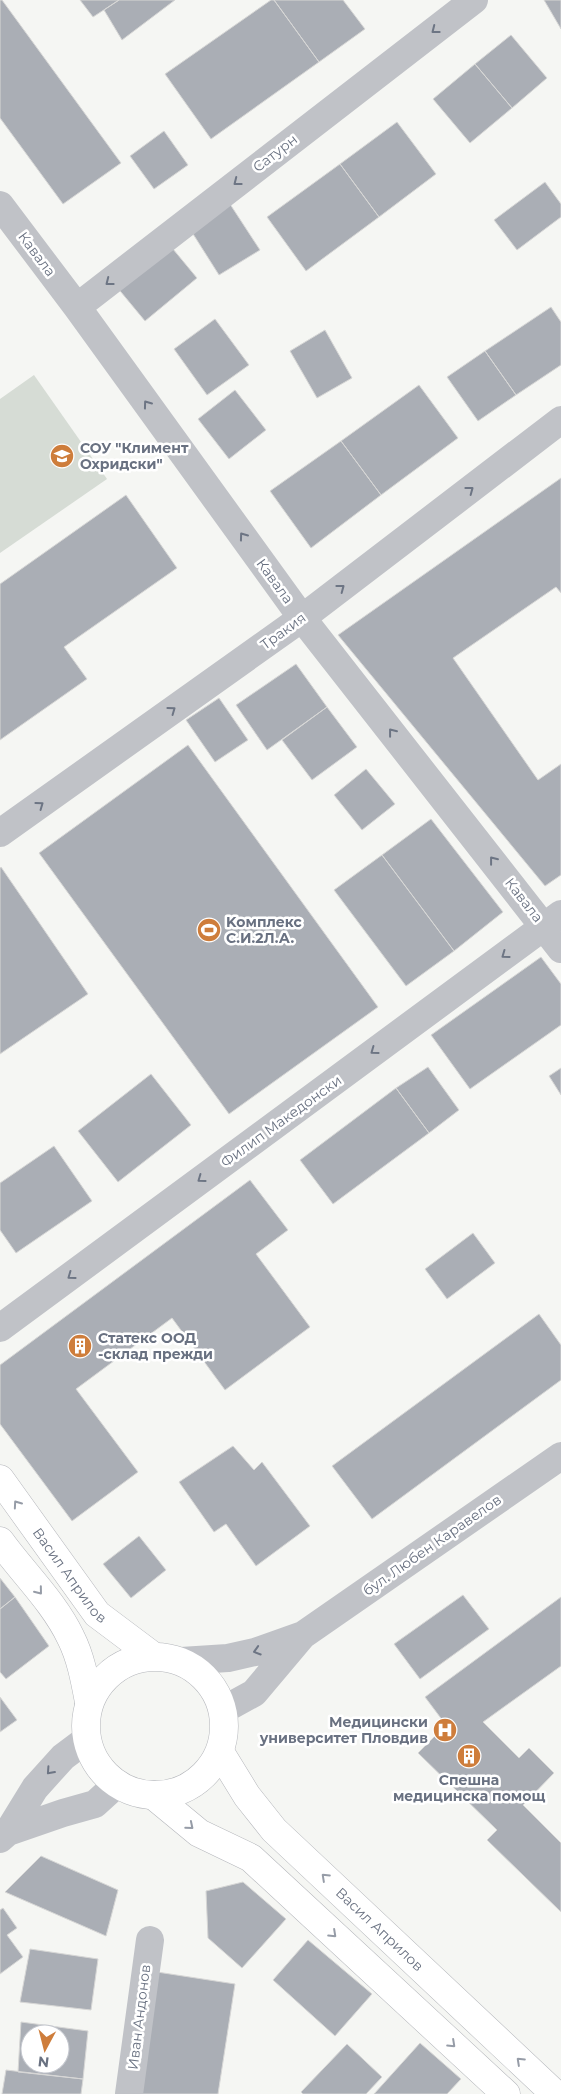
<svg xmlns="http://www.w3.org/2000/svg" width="561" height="2094" viewBox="0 0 561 2094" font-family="Montserrat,sans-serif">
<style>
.pitch{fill:#d6dcd5}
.building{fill:#aaaeb5;stroke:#d7d7d6;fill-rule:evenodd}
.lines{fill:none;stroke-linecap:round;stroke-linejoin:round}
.major-casing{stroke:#b4b6bb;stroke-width:29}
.minor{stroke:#c0c2c7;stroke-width:28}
.major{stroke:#fff;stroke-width:28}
.oneway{stroke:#6d7584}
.oneway2{stroke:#969ca7}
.labels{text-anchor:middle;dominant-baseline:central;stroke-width:5;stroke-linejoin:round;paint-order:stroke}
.street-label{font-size:14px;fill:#697181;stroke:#fff}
.poi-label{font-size:14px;font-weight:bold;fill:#697181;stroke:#fff;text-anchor:start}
</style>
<rect width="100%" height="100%" fill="#f5f6f3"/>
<path class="pitch" d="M34,375l73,104 -107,74v-154z"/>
<path class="building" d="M0,0h2l119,163 -58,41 -63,-86z
M80,0h39l-26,17z
M119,0h56l-53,40 -18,-30z
M271,0h3l45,62 -108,77 -46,-65z
M274,0h69l22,29 -46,33z
M544,0h17v29z
M511,35l36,43 -35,30 -37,-44z
M475,64l37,44 -42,35 -37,-44z
M397,122l39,52 -57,43 -39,-53z
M164,131l24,34 -34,24 -24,-33z
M340,164l39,53 -73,54 -39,-54z
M545,182l16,22v13l-44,33 -23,-30z
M228,201l32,49 -41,25 -31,-49z
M168,243l29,35 -52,43 -29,-35z
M551,307l10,15v43l-45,30 -31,-44z
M215,319l34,46 -42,30 -33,-46z
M325,330l27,48 -35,20 -27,-47z
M485,351l31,44 -38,26 -31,-44z
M419,385l39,53 -77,57 -40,-54z
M235,390l31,40 -37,29 -31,-40z
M341,441l40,54 -70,53 -41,-57z
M561,478v115l-5,-6 -103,71 85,122 23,-16v111l-16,11 -207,-251z
M126,495l51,73 -113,79 23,32 -87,61v-156z
M296,664l31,43 -60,43 -31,-45z
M219,698l29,42 -33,22 -29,-42z
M327,707l30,40 -45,33 -30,-40z
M188,745l190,262 -149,107 -190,-261z
M366,769l29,35 -33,26 -28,-35z
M431,819l72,93 -49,39 -72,-96z
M382,855l72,96 -48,35 -72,-96z
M1,867l87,127 -88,60v-186z
M541,957l20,27v41l-91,64 -39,-54z
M428,1067l31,43 -30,23 -33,-45z
M561,1068v27l-12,-19z
M151,1074l40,51 -73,57 -40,-51z
M396,1088l33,45 -96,71 -33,-44z
M54,1146l38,55 -76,52 -16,-23v-47z
M250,1180l38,50 -32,24 54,73 -85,63 -53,-72 -96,71 62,83 -66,49 -72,-97v-59z
M473,1233l22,30 -48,36 -22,-30z
M539,1314l22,31v35l-189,139 -40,-53z
M233,1446l21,24 8,-8 48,64 -54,40 -30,-42 -12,8 -35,-50z
M139,1536l27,34 -35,28 -28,-34z
M0,1578l15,19 -15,12z
M463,1595l26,34 -69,50 -26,-35z
M15,1597l34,49 -43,33 -6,-7v-63z
M561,1597v69l-78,56 36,36 10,-10 25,25 -31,32 38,38v69l-74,-72 10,-10 -79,-77 28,-28 -21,-28z
M0,1697l17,23 -17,12z
M41,1856l77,34 -12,46 -101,-44z
M243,1882l43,37 -44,49 -34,-30 -2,-47z
M3,1908l14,20 -10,7 16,22 -23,17v-64z
M308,1940l64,54 -37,42 -62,-56z
M30,1949l68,10 -7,51 -71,-8z
M157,1972l78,12 -17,110h-77z
M21,2022l67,9 -5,48 -65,-7zM30,2034h30v30h-30z
M420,2043l41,36 -14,15h-73z
M347,2044l35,33 -16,17h-63l-2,-2z
M6,2070l77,9 -2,15h-79z"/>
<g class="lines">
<g class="major-casing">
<g id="major">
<path id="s1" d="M0,1479l97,135 56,42"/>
<path d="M0,1541c23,32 54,61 71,97 10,20 14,43 18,64"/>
<circle cx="155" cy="1726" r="69"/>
<path id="s2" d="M220,1752l27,44 27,34 281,264"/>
<path d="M153,1795l46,38 52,25 255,236"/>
</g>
</g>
<path class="minor" d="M0,205l77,102 225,311 259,331
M77,307l397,-307
M0,833l302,-215 259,-198
M0,1328l561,-414
M181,1661l47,-3 27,-6 48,-17 258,-179
M223,1710l31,-17 48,-57
M8,1832l27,-44 28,-31 24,-18
M0,1839l8,-7 55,-19 32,-9 22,-20
M129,2094l21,-154"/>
<use href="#major" class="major"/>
</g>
<defs><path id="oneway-chevron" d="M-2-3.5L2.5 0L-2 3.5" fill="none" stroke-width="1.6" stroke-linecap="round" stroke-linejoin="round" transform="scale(1.25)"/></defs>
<g class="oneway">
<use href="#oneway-chevron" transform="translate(435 30) rotate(142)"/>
<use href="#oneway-chevron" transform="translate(237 182) rotate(142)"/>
<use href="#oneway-chevron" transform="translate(109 282) rotate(142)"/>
<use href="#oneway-chevron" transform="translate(147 404) rotate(-126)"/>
<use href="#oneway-chevron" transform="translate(470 490) rotate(-37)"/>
<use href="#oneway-chevron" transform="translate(243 536) rotate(-126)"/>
<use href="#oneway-chevron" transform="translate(341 588) rotate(-37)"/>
<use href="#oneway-chevron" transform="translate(172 710) rotate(-36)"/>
<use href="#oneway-chevron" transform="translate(392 732) rotate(-128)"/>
<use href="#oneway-chevron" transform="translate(40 805) rotate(-36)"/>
<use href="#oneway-chevron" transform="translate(493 860) rotate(-128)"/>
<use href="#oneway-chevron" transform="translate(505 955) rotate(144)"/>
<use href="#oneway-chevron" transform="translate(374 1051) rotate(144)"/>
<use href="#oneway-chevron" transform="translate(201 1179) rotate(144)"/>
<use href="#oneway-chevron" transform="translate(71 1276) rotate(144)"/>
<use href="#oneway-chevron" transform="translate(257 1651) rotate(163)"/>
<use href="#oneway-chevron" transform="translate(50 1771) rotate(132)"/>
</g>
<g class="oneway2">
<use href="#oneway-chevron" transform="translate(17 1504) rotate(-125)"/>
<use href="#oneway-chevron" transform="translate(39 1591) rotate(51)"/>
<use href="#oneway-chevron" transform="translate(190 1826) rotate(40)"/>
<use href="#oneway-chevron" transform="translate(325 1877) rotate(-137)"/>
<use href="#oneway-chevron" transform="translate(333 1934) rotate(43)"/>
<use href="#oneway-chevron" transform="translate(452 2044) rotate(43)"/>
<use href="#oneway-chevron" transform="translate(520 2061) rotate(-137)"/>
</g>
<defs>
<g id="school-disc" transform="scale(1.25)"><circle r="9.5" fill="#ce7d3b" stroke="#fff"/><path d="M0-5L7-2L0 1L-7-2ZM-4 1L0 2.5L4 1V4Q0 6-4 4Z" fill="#fff"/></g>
<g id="stadium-disc" transform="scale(1.25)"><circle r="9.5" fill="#ce7d3b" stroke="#fff"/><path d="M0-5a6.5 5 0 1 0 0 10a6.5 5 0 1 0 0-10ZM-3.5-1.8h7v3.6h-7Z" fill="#fff"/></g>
<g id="building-disc" transform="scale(1.25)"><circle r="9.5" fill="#ce7d3b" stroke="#fff"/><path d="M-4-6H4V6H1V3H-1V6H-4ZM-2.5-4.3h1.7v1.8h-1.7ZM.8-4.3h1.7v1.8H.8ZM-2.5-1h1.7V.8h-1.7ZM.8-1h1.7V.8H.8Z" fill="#fff"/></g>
<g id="hospital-disc" transform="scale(1.25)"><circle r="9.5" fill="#ce7d3b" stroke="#fff"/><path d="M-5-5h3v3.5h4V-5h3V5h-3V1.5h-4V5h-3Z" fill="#fff"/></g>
</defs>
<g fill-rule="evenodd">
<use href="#school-disc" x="62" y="456"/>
<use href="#stadium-disc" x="209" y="930"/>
<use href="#building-disc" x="80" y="1346"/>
<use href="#hospital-disc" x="445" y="1730"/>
<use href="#building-disc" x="469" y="1756"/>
</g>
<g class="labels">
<g class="street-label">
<text transform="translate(275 153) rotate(-38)">Сатурн</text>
<text transform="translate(37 254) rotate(53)">Кавала</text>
<text transform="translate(275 581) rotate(54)">Кавала</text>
<text transform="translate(283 631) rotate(-36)">Тракия</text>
<text transform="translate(524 900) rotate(52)">Кавала</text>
<text transform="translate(281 1121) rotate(-36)">Филип Македонски</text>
<text transform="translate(432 1545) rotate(-35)">бул. Любен Каравелов</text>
<text stroke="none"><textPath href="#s1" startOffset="119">Васил Априлов</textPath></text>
<text stroke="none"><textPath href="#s2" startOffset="240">Васил Априлов</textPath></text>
<text transform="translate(139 2017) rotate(-83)">Иван Андонов</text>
</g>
<g class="poi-label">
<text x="80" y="448">СОУ "Климент<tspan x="80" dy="16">Охридски"</tspan></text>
<text x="226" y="922">Kомплекс<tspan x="226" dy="16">С.И.2Л.А.</tspan></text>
<text x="98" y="1338">Статекс ООД<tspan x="98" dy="16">-склад прежди</tspan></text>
<text x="428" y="1722" text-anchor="end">Медицински<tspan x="428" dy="16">университет Пловдив</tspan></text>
<text x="469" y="1780" text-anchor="middle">Спешна<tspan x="469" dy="16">медицинска помощ</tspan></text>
</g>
</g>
<g transform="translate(45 2049) rotate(187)"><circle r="24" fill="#ffffff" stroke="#c3c6cd"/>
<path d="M0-4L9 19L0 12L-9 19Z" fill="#ce7d3b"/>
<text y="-8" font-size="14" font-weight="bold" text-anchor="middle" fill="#697181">N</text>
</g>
</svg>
